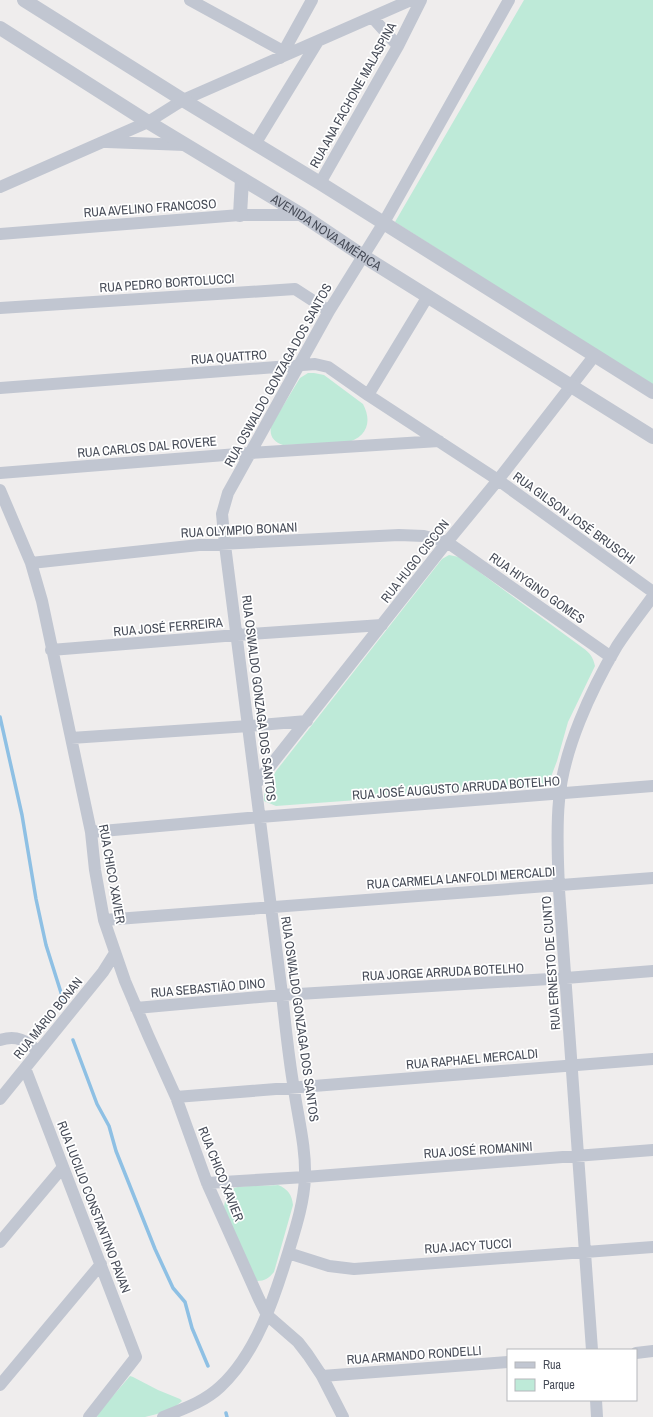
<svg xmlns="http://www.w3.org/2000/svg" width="653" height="1417" viewBox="0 0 653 1417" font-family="'Archivo Narrow',sans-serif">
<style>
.green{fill:#beead8}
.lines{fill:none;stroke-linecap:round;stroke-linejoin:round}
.stream{stroke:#8ec0e4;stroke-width:3.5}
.minor{stroke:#c1c6d1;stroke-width:12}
.tertiary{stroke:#c1c6d1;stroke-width:14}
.labels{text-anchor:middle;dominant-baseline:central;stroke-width:3.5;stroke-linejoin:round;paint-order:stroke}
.street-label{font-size:13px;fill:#474c58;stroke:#fff}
</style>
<rect width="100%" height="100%" fill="#efeded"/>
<path class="green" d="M524,0h129v386l-258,-164z
M308,373h6l10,2 39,29c10,19 3,34 -18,39l-62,2c-10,-3 -15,-11 -11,-21l28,-46z
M449,555l10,2 124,91c7,5 10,9 12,18l-27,56 -11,39 -8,21 -14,5 -259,19 -12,-5c-1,-11 7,-20 12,-30l166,-212z
M278,1185c10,4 14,10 15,20l-19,67c-5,6 -9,9 -17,9l-33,-72c0,-6 3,-19 10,-21 8,-3 35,-2 44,-3z
M130,1376l3,1 25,13 22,9 2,2 -6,5 -19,8 -12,3h-48l2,-5z"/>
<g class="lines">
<path class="stream" d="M0,717l22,98 14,84 10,46 17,54
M73,1040l24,64 12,22 7,25 39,98 18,39 12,14 7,26 16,38
M226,1413l1,4"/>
<path class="minor" d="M190,0l93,51
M372,17l26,29
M280,58l32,-58
M107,142l78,3
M255,144l63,-103
M320,183l78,-137 23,-46
M0,187l148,-65 35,-22 228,-100
M0,234l240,-19h62
M0,308l295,-19 34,22
M0,388l315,-24 13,3 40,28 130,85 155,112
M368,395l60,-99
M0,473l250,-20 189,-12
M0,490l31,73 11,38 49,231 4,38 9,50 21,61 23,54 28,62 31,86 52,116 8,16 31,27 10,13 14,21 21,41
M31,563l168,-18 200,-10 25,1 23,6 164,115
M51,650l186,-15 145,-10
M71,738l178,-12 58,-5
M256,784l191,-242 51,-62 97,-125
M91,832l169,-15 393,-31
M104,920l549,-42
M136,1008l146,-13 284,-17 87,-7
M0,1040c16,-5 27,0 38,12
M25,1068l111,289 -47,60
M176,1097l477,-38
M0,1099l103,-127 12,-19
M207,1183l98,-6 348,-27
M0,1242l63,-75
M288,1253l41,13 25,3 299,-22
M592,1350l-33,-460c-1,-30 -3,-59 0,-89 4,-51 32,-111 58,-155 11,-17 24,-33 36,-50
M636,1353l17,-2
M322,1376l186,-14
M0,1385l101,-121
M596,1400l1,17
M163,1417c20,-8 41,-15 57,-30 37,-34 55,-91 69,-137 7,-23 15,-48 16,-73 1,-30 -7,-59 -11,-88 -6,-34 -9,-69 -13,-103 -18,-147 -36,-294 -56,-441l-3,-31 6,-21 101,-182 54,-87 126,-224"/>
<g class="tertiary">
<path d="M24,0l159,100 137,83 333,209"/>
<path id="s1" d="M0,28l148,94 154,93 61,41 290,181"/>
<path d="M240,215l2,-36"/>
</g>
</g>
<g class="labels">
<g class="street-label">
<text transform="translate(353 95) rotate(-61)">RUA ANA FACHONE MALASPINA</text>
<text transform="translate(150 208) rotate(-4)">RUA AVELINO FRANCOSO</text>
<text stroke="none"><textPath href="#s1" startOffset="385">AVENIDA NOVA AMÉRICA</textPath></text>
<text transform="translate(167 283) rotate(-4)">RUA PEDRO BORTOLUCCI</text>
<text transform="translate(229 357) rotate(-4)">RUA QUATTRO</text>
<text transform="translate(278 375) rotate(-61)">RUA OSWALDO GONZAGA DOS SANTOS</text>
<text transform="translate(147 447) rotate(-5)">RUA CARLOS DAL ROVERE</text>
<text transform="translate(574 518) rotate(36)">RUA GILSON JOSÉ BRUSCHI</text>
<text transform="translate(239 530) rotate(-3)">RUA OLYMPIO BONANI</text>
<text transform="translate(415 561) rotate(-52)">RUA HUGO CISCON</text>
<text transform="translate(537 588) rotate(35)">RUA HIYGINO GOMES</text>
<text transform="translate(168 627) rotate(-5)">RUA JOSÉ FERREIRA</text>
<text transform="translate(259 698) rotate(83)">RUA OSWALDO GONZAGA DOS SANTOS</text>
<text transform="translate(456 788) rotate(-4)">RUA JOSÉ AUGUSTO ARRUDA BOTELHO</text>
<text transform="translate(112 874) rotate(80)">RUA CHICO XAVIER</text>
<text transform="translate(461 878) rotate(-4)">RUA CARMELA LANFOLDI MERCALDI</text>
<text transform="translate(551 963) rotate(-94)">RUA ERNESTO DE CUNTO</text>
<text transform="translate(443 972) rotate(-3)">RUA JORGE ARRUDA BOTELHO</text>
<text transform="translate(208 988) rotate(-5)">RUA SEBASTIÃO DINO</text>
<text transform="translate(48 1018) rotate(-51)">RUA MÁRIO BONAN</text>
<text transform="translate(300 1019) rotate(82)">RUA OSWALDO GONZAGA DOS SANTOS</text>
<text transform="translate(472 1059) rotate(-5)">RUA RAPHAEL MERCALDI</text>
<text transform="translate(478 1150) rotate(-4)">RUA JOSÉ ROMANINI</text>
<text transform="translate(221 1174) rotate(68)">RUA CHICO XAVIER</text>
<text transform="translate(94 1207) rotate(69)">RUA LUCILIO CONSTANTINO PAVAN</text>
<text transform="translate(468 1246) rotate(-4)">RUA JACY TUCCI</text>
<text transform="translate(414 1355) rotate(-4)">RUA ARMANDO RONDELLI</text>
</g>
</g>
<rect x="507" y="1349" width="130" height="52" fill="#ffffff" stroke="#b5b7bc"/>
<rect x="515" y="1362" width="20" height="6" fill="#c1c6d1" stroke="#b5b7bc"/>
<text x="543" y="1369" font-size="12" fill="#474c58">Rua</text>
<rect x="515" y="1379" width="20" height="12" fill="#beead8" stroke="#b5b7bc"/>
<text x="543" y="1389" font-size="12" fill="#474c58">Parque</text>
</svg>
